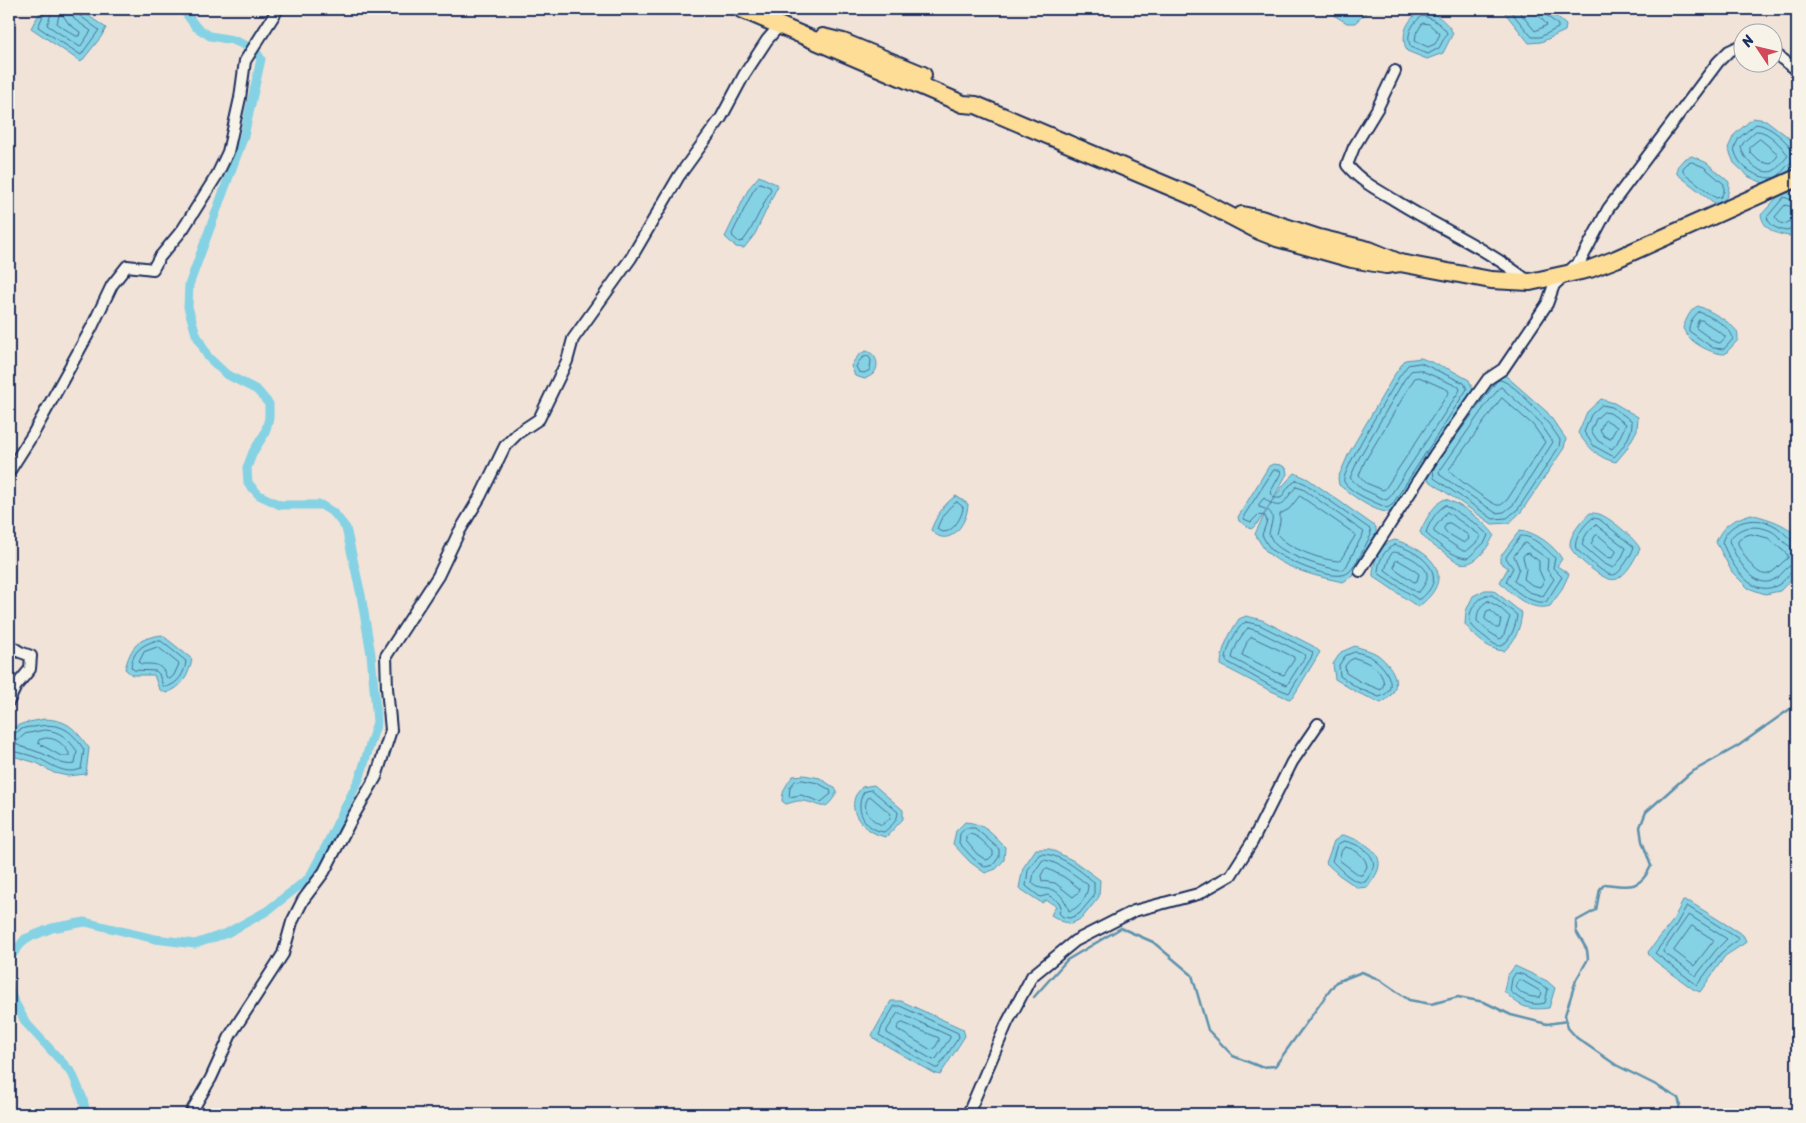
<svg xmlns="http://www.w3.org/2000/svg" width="1806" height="1123" viewBox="0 0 1806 1123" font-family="Sriracha,sans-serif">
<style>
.water{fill:#85d2e4;stroke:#5b91ae}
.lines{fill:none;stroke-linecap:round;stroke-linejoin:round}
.shore{stroke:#457094;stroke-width:1}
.stream{stroke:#5b91ae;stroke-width:2.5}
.canal{stroke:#85d2e4;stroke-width:9}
.street-casing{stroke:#1b2f5e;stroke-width:14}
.primary-casing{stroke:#1b2f5e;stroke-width:20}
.street{stroke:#f7f3e8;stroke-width:10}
.primary{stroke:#fedd96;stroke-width:16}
</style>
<rect width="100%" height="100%" fill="#f2e3d8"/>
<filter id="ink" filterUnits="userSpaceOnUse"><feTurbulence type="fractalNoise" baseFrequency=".02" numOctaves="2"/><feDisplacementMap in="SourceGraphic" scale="10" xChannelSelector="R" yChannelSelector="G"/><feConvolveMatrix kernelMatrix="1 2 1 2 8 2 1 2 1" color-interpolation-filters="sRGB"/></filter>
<g filter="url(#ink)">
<path class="water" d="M42,9h37l27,19 -5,9 -20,25 -50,-34z
M1323,9h47l-15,14h-8z
M1507,9h40l19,16 -1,6 -24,11 -12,1 -24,-30z
M1420,11c14,-1 27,11 33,22l-10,20 -16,6 -20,-8c-7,-15 -1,-30 13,-40z
M1753,118l13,2 22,17 9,12v14l-17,18 -14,3 -17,-7 -15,-14 -6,-15 6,-13z
M1692,156l15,7 22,19c0,11 -1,17 -11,22l-5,-2 -36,-28v-7l7,-8z
M759,176l19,9 -23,49 -11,14 -8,-1 -11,-10 24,-49z
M1782,192h5l10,6v31l-8,7c-13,-2 -25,-6 -28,-21z
M1698,306c9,3 35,17 39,26 1,2 1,5 1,8l-13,14c-14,0 -37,-12 -42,-26 3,-8 7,-19 15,-22z
M866,351c10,2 15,15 7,23 -2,2 -5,3 -8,5l-10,-3 -4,-10c4,-7 7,-12 15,-15z
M1421,358l30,12 18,10 4,10 -81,122c-17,2 -40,-17 -53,-27l-1,-7 11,-25 46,-79 10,-14z
M1499,375l7,1 41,36 19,27 -2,9 -43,64 -12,11 -17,1 -64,-44v-12l65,-91z
M1601,399l13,4 24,14 -1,13 -11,20 -10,12c-17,-3 -28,-15 -38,-29l9,-21z
M1273,464l8,1 5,3 1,6c-7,11 -26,50 -36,55l-12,-8 -1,-4 31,-51z
M1295,473l13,6 68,48v9l-22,39 -11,7c-24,-5 -55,-12 -74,-28 -6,-5 -10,-14 -14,-20 10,-21 22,-45 40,-61z
M956,496l12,8c0,18 -19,47 -37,26 5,-13 13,-27 25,-34z
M1445,499c13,3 42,24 49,36 -6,12 -18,32 -34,28 -5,-2 -11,-7 -16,-11 -9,-5 -19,-11 -24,-20 5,-11 14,-29 25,-33z
M1590,513c3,0 6,0 9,1 10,3 37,25 41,35 -5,9 -11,22 -20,28 -3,3 -7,3 -11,2 -9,-2 -39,-25 -39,-34 -1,-10 13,-26 20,-32z
M1751,514c13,4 42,10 46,27 3,9 0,22 0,32l-17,18 -15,3 -17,-6 -16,-16 -16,-30c7,-18 17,-22 35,-28z
M1520,530c15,2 34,15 42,29l-5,7 12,8 -8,17 -11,15c-19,6 -38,-11 -50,-24l8,-14 -8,-6v-5z
M1395,540c37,11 63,37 23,67l-45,-31c0,-15 6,-32 22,-36z
M1485,590h8l29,23c-2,15 -6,28 -18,38 -16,-1 -30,-15 -39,-27l1,-13 7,-15z
M1246,616l16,4 51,26 7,6 -27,45 -4,2 -22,-10 -46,-24c0,-17 9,-32 18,-46z
M162,635l30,24c-3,16 -10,29 -26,34l-7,-4 -5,-14h-22l-7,-6c6,-23 13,-31 37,-34z
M1355,646c7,3 16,4 23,9 18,14 27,35 3,48l-25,-11 -21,-13 -2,-15 8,-12z
M44,719c25,1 31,10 45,29l-3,26 -18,2 -14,-3 -17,-10 -28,-8c0,-6 -2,-15 0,-20 4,-13 24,-13 35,-16z
M804,775l16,3 16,11 1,3c-13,24 -16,11 -34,9 -6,-1 -12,2 -17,3l-4,-3c0,-10 5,-18 11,-25z
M874,785l29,25v9l-17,18c-17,-3 -38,-20 -31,-40 1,-3 5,-7 7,-10z
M965,822c19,1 27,12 40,25l-1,13 -8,9 -11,4 -15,-11 -17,-18 3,-13z
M1343,835c14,4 42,15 35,35 -2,6 -7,12 -10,17l-10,1 -19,-13 -13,-12 8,-22z
M1036,849h14l24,12 26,19 -1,17 -17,21 -11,6 -10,-3 -10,-6 5,-9 -10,-6 -4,3 -23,-15 4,-20z
M1683,901l7,1 53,33 3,6 -1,2 -20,13 -25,36 -7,-3 -38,-28 -6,-6 -1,-3 24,-30z
M1515,966l32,15 8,7 -6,20c-21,3 -31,-2 -45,-17l3,-15z
M891,1001h10l62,28 2,7 -25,39 -6,-2 -59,-34 -3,-4z"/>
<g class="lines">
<path class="shore" d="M46,9l-8,18 43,28 18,-25 -20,-15 -2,-6
M53,9l-6,16 33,22 11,-16 -17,-12 -3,-10
M1511,9l1,4 20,24h8l18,-9v-3l-13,-11 -1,-5
M1517,9l18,22 12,-6 -8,-9 -1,-7
M62,14l7,10 11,8 -1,4h-3l-19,-12 2,-9z
M1422,16c9,1 21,9 25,17l-8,15 -11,6 -17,-7c-6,-11 1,-24 11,-31z
M1423,23l6,1 11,10 -5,10 -7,3 -13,-6 1,-7z
M1756,131c12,-1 25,15 32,24l-1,2c-4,4 -9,12 -14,14 -13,5 -30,-12 -32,-24l3,-5z
M1760,139l18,15 -1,3 -7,7 -11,-3 -9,-9v-5z
M1797,151c-7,-1 -7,-5 -12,-10 -8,-8 -19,-16 -29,-17l-17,14 -5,10c1,4 2,8 4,11 6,11 25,22 38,18 8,-4 11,-16 21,-17
M1692,162l12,5 20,17v7l-3,6 -5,1 -33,-26v-4l4,-4z
M760,183l10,4 1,3 -21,41 -7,10 -4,1 -6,-5 -1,-3 21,-43z
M1797,202l-13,-5 -17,20c2,9 12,13 20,14l6,-5h4
M1797,208l-12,-3 -10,12 5,6 5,1 7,-4 5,-1
M1699,312c11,4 33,15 34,27l-9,10 -11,-1 -24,-17c-1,-7 5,-16 10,-19z
M1699,320h3l23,16v2l-5,5 -5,-1 -19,-14z
M868,356l3,4 -1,10 -6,3 -5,-1 -3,-5c2,-5 6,-11 12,-11z
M1421,363l43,20 3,6 -75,116 -5,3c-12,-6 -35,-14 -43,-26 -5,-7 48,-92 55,-105l9,-12z
M1420,370l39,17 1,3 -72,109 -2,1 -24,-11 -12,-11 9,-20 45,-78 7,-9z
M1415,378l4,-1 29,13 1,2 -64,97 -2,1 -17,-7 -7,-8 6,-14z
M1500,380c15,2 53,47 60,60l-1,7 -41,62 -11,9 -14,1 -59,-41 -1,-8 8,-13 55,-75z
M1501,387l37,33 15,22 -40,63 -9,7 -8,1 -56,-38 -1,-3 46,-66z
M1502,398l31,27 12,17 -38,58c-3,2 -5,6 -10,5 -7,-2 -44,-29 -48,-35z
M1602,405l10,2 20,14c1,13 -9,27 -18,36l-20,-11 -10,-14 7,-17z
M1604,412l6,1 16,11 -9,19 -5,6 -14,-8 -7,-10 5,-12z
M1606,420l11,7 -7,12 -6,-3 -4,-6 3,-7z
M1274,470h6l1,3 -10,18 2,7h8l8,-12 8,-6 9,4 64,45 1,6c-6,10 -14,30 -22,37 -13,12 -63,-12 -76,-21 -5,-4 -8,-11 -11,-16l5,-14 -2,-5 -7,-1 -7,7 -7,-3v-3z
M1296,487l7,2 61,43 -18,35 -4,3c-16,-1 -55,-14 -67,-26 -2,-2 -4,-6 -6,-10 2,-13 10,-22 -10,-27v-3l5,-6c19,17 20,1 32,-11z
M1300,496l55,38v2l-15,25c-17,0 -53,-13 -63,-27l3,-12v-8l9,-5z
M957,502l6,5c0,10 -14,33 -26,22 3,-10 11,-23 20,-27z
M1446,505l30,19 12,11 -3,7 -17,16c-14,0 -32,-15 -42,-25 2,-9 12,-25 20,-28z
M1447,512l33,23v4l-13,12h-4l-29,-19v-3z
M1593,518l6,1 35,28c-2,6 -6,13 -10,18 -3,4 -6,10 -12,10 -8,0 -30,-21 -36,-26 -3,-10 9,-26 17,-31z
M1447,523h3l18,12 1,4 -5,4 -17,-10 -3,-4z
M1596,525l30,23 -5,11 -8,9 -10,-5 -21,-18c1,-7 8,-18 14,-20z
M1751,534l17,4 20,17v3c-6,4 -10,10 -16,14 -14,11 -29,-19 -34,-28v-3l6,-5z
M1598,535l18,15v2l-4,6 -5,-1 -16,-13 4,-8z
M1521,536c11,-1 27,14 34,22l-2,10 9,9 -16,25c-15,2 -30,-10 -40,-21l7,-13 -7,-10z
M1797,542c-8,-1 -14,-12 -22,-16 -18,-11 -46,-6 -53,16 8,19 27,56 54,44 9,-3 12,-15 21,-16
M1525,543l23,16 -1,11 7,9 -11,17 -14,-4 -15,-11 5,-13 -5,-12z
M1395,545c27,7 57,31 24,55l-41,-27c0,-10 6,-25 17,-28z
M1797,548c-12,0 -16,-12 -26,-17 -15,-7 -34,-5 -42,10 6,15 26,52 46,38 9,-5 11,-15 22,-15
M1393,552c9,0 32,11 34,22 1,7 -4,13 -8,18h-3l-31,-22 4,-12z
M1525,554l3,-1 11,8v9l5,11 -4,6 -8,-2 -8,-6 2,-10 -3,-12z
M1398,560l12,7 9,7 -2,7 -3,1 -20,-14 1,-6z
M1486,595h6l25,20c-1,11 -6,24 -15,31 -7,0 -11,-4 -17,-9 -4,-3 -11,-8 -14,-13 -5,-12 6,-24 15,-29z
M1488,601l11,6 11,10 -7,20 -3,2 -11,-7 -12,-11c0,-9 3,-16 11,-20z
M1487,611l3,-1 11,10 -2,8h-3l-11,-9z
M1246,622l14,3 53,27 -2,6 -22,35 -20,-8 -43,-24c-1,-9 11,-36 20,-39z
M1248,628l10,3 46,23 1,3 -18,28 -16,-6 -39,-21c2,-9 9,-24 16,-30z
M1252,637l42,20v3l-10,15 -9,-3 -33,-17 5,-13z
M154,641h7l25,20c-1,12 -8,23 -20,26l-3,-1 -4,-12 -3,-3 -22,-1 -3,-3c2,-15 9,-21 23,-26z
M158,647l21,17 -5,11 -4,4 -3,-1c-6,-15 -11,-14 -26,-14l-2,-2 5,-10z
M1355,652c6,1 14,3 19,7 12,8 27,32 5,38l-21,-9 -18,-12 -1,-11 6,-9z
M1355,658c14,4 27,11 29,26l-3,6 -20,-8 -15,-9 -1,-7 4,-5z
M45,730c16,1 23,9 32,21l-2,13c-15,3 -23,-8 -37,-12 -7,-3 -16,-4 -22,-8v-2l9,-8z
M9,737c6,-1 7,-6 13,-8 4,-2 8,-2 12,-2 24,-5 37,1 50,23l-3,19c-16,6 -27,-3 -41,-10 -9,-4 -22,-7 -31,-8
M46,738c11,0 17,6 23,15v3h-8l-23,-13 1,-3z
M803,780l15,3 12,7 1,4 -10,8 -20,-7 -12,2 1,-10 5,-6z
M872,790l26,22c0,9 -8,15 -14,20 -19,-2 -31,-23 -20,-40z
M871,797l20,17 -1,4 -8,7c-10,-4 -22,-15 -14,-27z
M966,828h9l24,21v8l-6,8 -8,2 -12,-9 -14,-15 1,-9z
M969,834c9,0 17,11 24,17v4l-4,4 -3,1 -9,-6 -11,-13v-4z
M1344,841c12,2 33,12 29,27 -1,5 -5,10 -8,14 -12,2 -25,-13 -33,-21l5,-16z
M1345,847c10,2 21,9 22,20l-5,8h-3l-20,-15 2,-8z
M1040,854c20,-1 39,16 54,28v14l-15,18 -9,4 -7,-1 -4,-4 2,-6 -2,-5 -11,-7 -8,2 -14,-11 2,-16z
M1043,860c13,0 35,17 45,25 0,11 -9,24 -19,26 -3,-9 -9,-22 -22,-22 -7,-1 -9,-1 -15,-6l2,-10z
M1045,869h3l16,8 15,11 1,3 -7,6 -18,-14 -13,-2 -1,-5z
M1687,906l52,33 -18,14 -24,32 -42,-32 21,-28z
M1689,915l38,24 -11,11 -20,26 -33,-24z
M1692,926l22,14 -20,26 -20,-15z
M1516,973l6,1 26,15 -3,14c-14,4 -25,-3 -35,-12l2,-12z
M1521,980l19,11 2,2 -2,4c-9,1 -19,-2 -24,-10l2,-6z
M895,1006h5l58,27 1,4 -21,31h-3l-56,-33 3,-8z
M899,1013l51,23v2l-14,21 -3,1 -46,-27v-3l10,-16z
M903,1023l36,15v3l-5,8 -3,1 -33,-20 -1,-2 3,-4z"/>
<path class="stream" d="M1034,997l33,-37 54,-32 32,14 39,33 16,55 25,26 28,11 14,-1 61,-84 26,-10 18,8 29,20 22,4 27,-7 26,5 27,13 36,9 20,-3
M1677,1114l3,-10 -2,-6 -24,-14 -38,-19 -39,-27 -9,-10 -3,-13 11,-35 12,-21 -1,-9 -11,-19v-10l20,-11 4,-21 5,-5c24,3 35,6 46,-18l-9,-25 -2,-14 6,-15 44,-39 48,-27 59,-42"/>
<path class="canal" d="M9,965l2,-9 14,-17 27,-11 33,-6 70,17 40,5 32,-11 40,-22 42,-33 18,-34 33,-67 17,-55 -6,-68 -10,-59 -15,-67 -12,-15 -13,-8h-41l-21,-10 -11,-12 -1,-15 6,-16 12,-19 4,-15v-14l-12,-14 -31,-16 -18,-17 -12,-23 -8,-27 1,-22 55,-149 17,-77 -7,-10 -21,-9 -23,-4 -14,-9 -13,-18
M9,981l2,14 15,28 46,50 11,26 3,15"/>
<g class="street-casing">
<path id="street" d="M1774,53l23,17
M1395,71l-18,38 -23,38 -7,18c14,17 31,25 49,36 43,27 92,48 132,80
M9,472l24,-38 59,-107 20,-42 15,-19 26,3 6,-11 24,-29 34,-54 11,-23 12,-54 5,-37 33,-52
M1360,571l75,-117 53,-75 15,-10 44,-65 7,-19 27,-25 27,-51 110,-147 11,-11 15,-7
M9,645l11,7 11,4 -1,13 -14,17 -7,15
M190,1114l21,-36 20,-44 52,-80 9,-32 11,-22 21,-28 27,-52 25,-43 15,-47 -4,-42 -1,-32 52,-80 21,-44 21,-35 25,-51 13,-13 21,-14 28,-58 6,-22 58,-81 48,-82 42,-58 23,-43 23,-35 13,-15
M968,1114l39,-91 25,-47 43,-35 59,-30 64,-17 33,-19 21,-33 40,-80 26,-38"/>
</g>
<g class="primary-casing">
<path id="primary" d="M741,9l194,83 28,12 13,1 216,91 67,35 18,7 75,21 34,6 14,-2
M823,37l20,5 80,33
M1242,215l19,4 58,19 50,12 31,13 91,17 39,2 60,-13 26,-10 181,-81"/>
</g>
<use href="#street" class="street"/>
<use href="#primary" class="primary"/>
</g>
</g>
<rect width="1806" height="1123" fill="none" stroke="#f7f3e8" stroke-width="30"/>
<rect x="15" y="15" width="1776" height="1093" fill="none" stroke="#1b2f5e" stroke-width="2" filter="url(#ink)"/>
<g transform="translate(1758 48) rotate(305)"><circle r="24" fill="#f7f3e8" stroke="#9fa5b1"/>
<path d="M0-4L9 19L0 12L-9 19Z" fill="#d1495b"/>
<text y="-8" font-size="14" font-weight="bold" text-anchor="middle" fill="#1b2f5e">N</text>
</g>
</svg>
